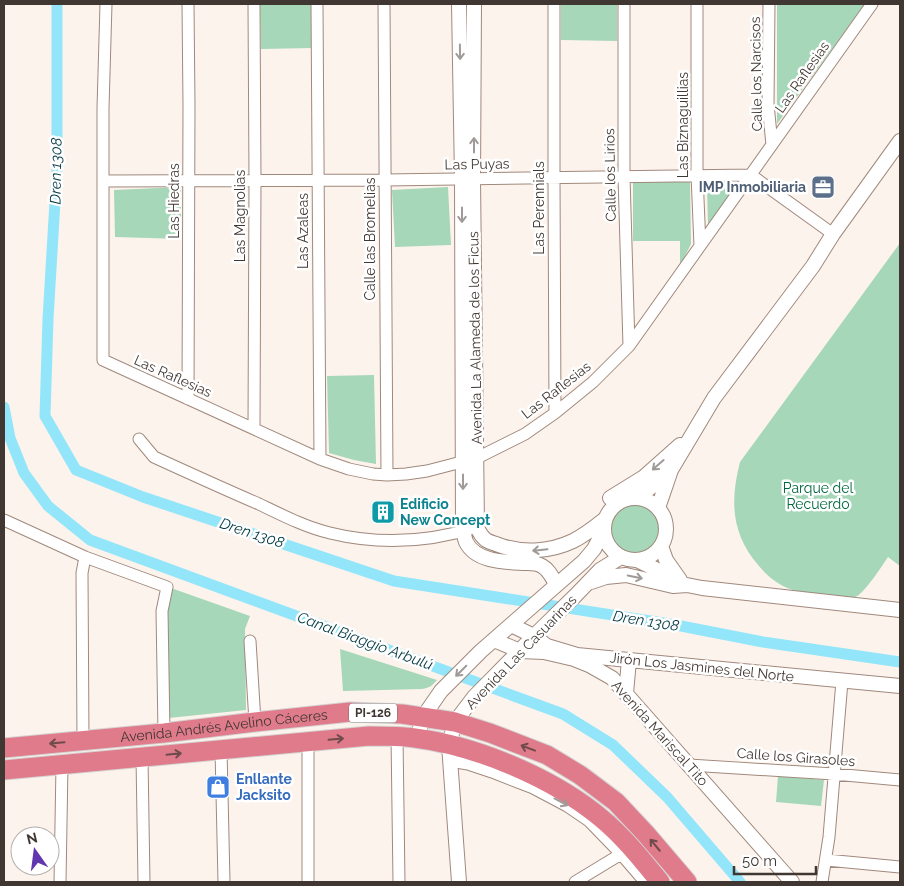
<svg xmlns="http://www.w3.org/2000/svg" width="904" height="886" viewBox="0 0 904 886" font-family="Raleway,sans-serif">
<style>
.green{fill:#a5d7b8}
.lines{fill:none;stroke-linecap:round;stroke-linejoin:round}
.canal{stroke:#93e6f9;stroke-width:11}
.minor-casing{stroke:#a0897c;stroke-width:13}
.tertiary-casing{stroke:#a0897c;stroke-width:16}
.trunk-casing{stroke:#d5d3d2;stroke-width:21}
.minor{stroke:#fff;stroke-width:11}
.tertiary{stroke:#fff;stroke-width:14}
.trunk{stroke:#df7b8a;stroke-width:19}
.oneway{stroke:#a09b98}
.oneway2{stroke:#704b4c}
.labels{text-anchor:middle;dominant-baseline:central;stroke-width:5;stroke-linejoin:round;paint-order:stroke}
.shield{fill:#fff;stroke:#7a7370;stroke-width:1}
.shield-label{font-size:12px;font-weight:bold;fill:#413732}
.street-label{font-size:14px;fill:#413732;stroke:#fff}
.service-label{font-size:14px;font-weight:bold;fill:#4e5e75;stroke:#fff;text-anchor:end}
.park-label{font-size:14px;fill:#00683e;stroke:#fff}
.culture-label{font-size:14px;font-weight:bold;fill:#0d838f;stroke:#fff;text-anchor:start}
.shop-label{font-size:14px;font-weight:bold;fill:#366cbe;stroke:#fff;text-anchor:start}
.water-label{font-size:15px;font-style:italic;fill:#033a44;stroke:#fff}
</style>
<rect width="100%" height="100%" fill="#fdf3ed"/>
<path class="green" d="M260,4h51l1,44 -51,1z
M561,4h56v37l-56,-1z
M777,4h88l-88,120z
M633,182h57l1,62 -11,22v-25h-47z
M707,186h29l-28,39z
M181,187v52l-66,-2 -1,-47z
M448,187l3,58 -56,2 -3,-57z
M900,243v323l-12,-9c-5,8 -24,36 -31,39 -8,5 -28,0 -38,-1 -9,-1 -18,-2 -26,-5 -13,-4 -25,-13 -34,-24 -28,-32 -29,-65 -19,-104z
M374,375l2,89 -22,-4 -25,-7 -2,-77z
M609 529a25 25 0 1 1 50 0a25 25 0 1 1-50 0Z
M171,588l79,28 -5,13 1,81 -77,8 -2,-110z
M340,649l97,31c-5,6 -8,8 -15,9l-79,2z
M778,776l46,4 -3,26 -45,-4z"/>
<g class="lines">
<path class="canal" d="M57,4v164l-9,151 -3,97 31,54 67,27 251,84 282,44 87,17 137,20
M4,407l6,31 14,35 24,33 42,34 473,174 50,31 54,52 73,85"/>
<g class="minor-casing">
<path id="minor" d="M106,4l-3,104v252l217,99 29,10 24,5 14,1 19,-1 21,-3 50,-13 48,-24 30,-21 38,-31 36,-36 243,-342
M188,4l1,102 -1,293
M317,4l3,455
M384,4l3,471
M554,4v174l1,235
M624,4v173l5,169
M697,4v171l3,71
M769,4l-1,100 4,41
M103,181l282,-1 366,-5 82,59
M254,429l1,-248 -1,-177
M139,439l15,18c35,16 70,32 105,47 23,11 46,23 71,29 49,12 100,9 147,-6
M4,520l81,37 82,30 -5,24 2,122
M250,641l5,81
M397,736l2,146
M83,741l-1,-168 3,-16
M308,741v141
M221,749l3,133
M142,757l2,125
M450,761l18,3 24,8 41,16 34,18 22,15 32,33 24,28
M689,765l145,9 66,6
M826,860l74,7
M60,882l2,-117
M575,882l51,-31
M822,882l7,-45 13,-156"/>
</g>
<g class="tertiary-casing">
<path id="tertiary" d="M459,4l3,175 1,352c1,4 2,8 3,11 10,20 39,20 57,21 6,0 13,-1 19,3 7,4 10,11 14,18
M474,4l-1,175 4,348c2,5 4,9 9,13 3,2 7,3 10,4 25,10 54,8 77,-3 12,-6 22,-14 32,-22
M604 529a31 31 0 1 1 62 0a31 31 0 1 1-62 0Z
M610,498l34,-21 36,-32
M637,498l17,-13 16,-14
M658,508l13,-38 43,-72 99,-132 20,-32 67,-93
M661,546l5,14 14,20
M637,560l43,21
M591,582l15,-5 20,-2 47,11 14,-1 15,3 198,22
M511,625l23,11 13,10 30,9 323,31
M494,640l26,11 24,1 30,7 15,6 23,13 180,204
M626,693l3,-33
M417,739l6,-22 18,-26 40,-40 103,-90 10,-12 9,-17
M459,882l-10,-137 6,-23 19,-25 60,-61 42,-41 24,-25 21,-13"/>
</g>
<g class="trunk-casing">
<g id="trunk">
<path id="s1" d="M4,748l160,-15 91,-11 95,-10 52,2 53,8 35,11 57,22 33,20 36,27 30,32 41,48"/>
<path d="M4,770l365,-34c16,0 31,0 46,2 62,8 138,40 186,80 23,19 41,42 59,64"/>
</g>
</g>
<use href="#minor" class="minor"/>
<use href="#tertiary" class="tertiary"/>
<use href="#trunk" class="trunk"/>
</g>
<defs><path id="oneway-shaft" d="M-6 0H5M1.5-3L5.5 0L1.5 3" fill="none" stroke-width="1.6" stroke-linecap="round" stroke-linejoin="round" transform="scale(1.25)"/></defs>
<g class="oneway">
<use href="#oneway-shaft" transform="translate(460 52) rotate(89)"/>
<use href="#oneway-shaft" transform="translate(474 145) rotate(-90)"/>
<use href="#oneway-shaft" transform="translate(462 215) rotate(90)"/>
<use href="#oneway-shaft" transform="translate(658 465) rotate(139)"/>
<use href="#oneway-shaft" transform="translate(463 482) rotate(90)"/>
<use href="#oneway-shaft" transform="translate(540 550) rotate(174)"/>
<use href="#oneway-shaft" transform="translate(635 577) rotate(12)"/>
<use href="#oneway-shaft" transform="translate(461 671) rotate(135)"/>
<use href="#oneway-shaft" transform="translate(561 802) rotate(28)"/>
</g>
<g class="oneway2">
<use href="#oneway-shaft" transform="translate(336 739) rotate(-5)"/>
<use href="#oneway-shaft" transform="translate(57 743) rotate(175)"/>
<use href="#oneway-shaft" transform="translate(528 748) rotate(-159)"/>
<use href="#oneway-shaft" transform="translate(174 754) rotate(-6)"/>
<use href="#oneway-shaft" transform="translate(655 845) rotate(-130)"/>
</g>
<defs>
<g id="office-square" transform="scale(1.25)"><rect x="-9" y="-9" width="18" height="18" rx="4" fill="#5c6f8a" stroke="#fff"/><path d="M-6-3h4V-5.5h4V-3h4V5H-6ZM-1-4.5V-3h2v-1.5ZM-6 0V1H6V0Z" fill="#fff"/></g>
<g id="building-square" transform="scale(1.25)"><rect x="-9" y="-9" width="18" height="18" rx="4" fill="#0f9aa8" stroke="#fff"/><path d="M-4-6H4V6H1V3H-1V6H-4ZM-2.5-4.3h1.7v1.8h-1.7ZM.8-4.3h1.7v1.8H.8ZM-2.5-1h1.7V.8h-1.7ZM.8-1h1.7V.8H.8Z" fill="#fff"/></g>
<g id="shop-square" transform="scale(1.25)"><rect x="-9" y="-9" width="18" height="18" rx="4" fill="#3f7fe0" stroke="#fff"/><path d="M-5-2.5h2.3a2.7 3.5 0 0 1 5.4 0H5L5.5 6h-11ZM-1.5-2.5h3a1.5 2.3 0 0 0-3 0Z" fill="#fff"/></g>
</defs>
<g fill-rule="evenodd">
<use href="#office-square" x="823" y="187"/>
<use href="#building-square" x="383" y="512"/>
<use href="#shop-square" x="218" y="787"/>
</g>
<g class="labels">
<rect class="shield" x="349" y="703.5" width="48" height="19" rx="4"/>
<g class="shield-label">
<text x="373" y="713">PI-126</text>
</g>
<g class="street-label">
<text transform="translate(756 74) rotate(-91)">Calle los Narcisos</text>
<text transform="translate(802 77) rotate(-55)">Las Raflesias</text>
<text transform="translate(683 125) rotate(-90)">Las Biznaguillias</text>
<text transform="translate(477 164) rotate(-1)">Las Puyas</text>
<text transform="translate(610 175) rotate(-91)">Calle los Lirios</text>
<text transform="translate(174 201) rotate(-90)">Las Hiedras</text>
<text transform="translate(539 208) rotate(-90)">Las Perennials</text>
<text transform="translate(240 216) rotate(-90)">Las Magnolias</text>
<text transform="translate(303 231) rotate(-90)">Las Azaleas</text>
<text transform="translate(370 239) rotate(-90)">Calle las Bromelias</text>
<text transform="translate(475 338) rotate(-91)">Avenida La Alameda de los Ficus</text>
<text transform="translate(173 376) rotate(24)">Las Raflesias</text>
<text transform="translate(556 390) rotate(-38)">Las Raflesias</text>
<text transform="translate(521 652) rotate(-46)">Avenida Las Casuarinas</text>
<text transform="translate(702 667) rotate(6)">Jirón Los Jasmines del Norte</text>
<text stroke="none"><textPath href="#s1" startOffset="221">Avenida Andrés Avelino Cáceres</textPath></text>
<text transform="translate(660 733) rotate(48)">Avenida Mariscal Tito</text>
<text transform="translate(796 757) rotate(4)">Calle los Girasoles</text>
</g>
<g class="service-label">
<text x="806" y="187">IMP Inmobiliaria</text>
</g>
<g class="park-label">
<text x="818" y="488">Parque del<tspan x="818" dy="16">Recuerdo</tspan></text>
</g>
<g class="culture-label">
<text x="400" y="504">Edificio<tspan x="400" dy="16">New Concept</tspan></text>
</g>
<g class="shop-label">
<text x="236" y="779">Enllante<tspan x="236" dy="16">Jacksito</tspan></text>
</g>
<g class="water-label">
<text transform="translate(56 171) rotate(-89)">Dren 1308</text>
<text transform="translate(252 533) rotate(18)">Dren 1308</text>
<text transform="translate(646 621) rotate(9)">Dren 1308</text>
<text transform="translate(365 641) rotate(20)">Canal Biaggio Arbulú</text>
</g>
</g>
<rect width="904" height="886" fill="none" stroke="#413732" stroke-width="10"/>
<g transform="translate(35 851) rotate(346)"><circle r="24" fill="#ffffff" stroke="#b3afad"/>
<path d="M0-4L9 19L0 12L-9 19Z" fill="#6137af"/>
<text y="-8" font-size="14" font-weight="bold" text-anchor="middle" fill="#413732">N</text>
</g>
<path d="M734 866v8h82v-8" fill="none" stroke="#413732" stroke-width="2.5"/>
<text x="742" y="866" font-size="15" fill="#413732" stroke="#ffffff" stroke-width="4" paint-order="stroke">50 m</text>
</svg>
